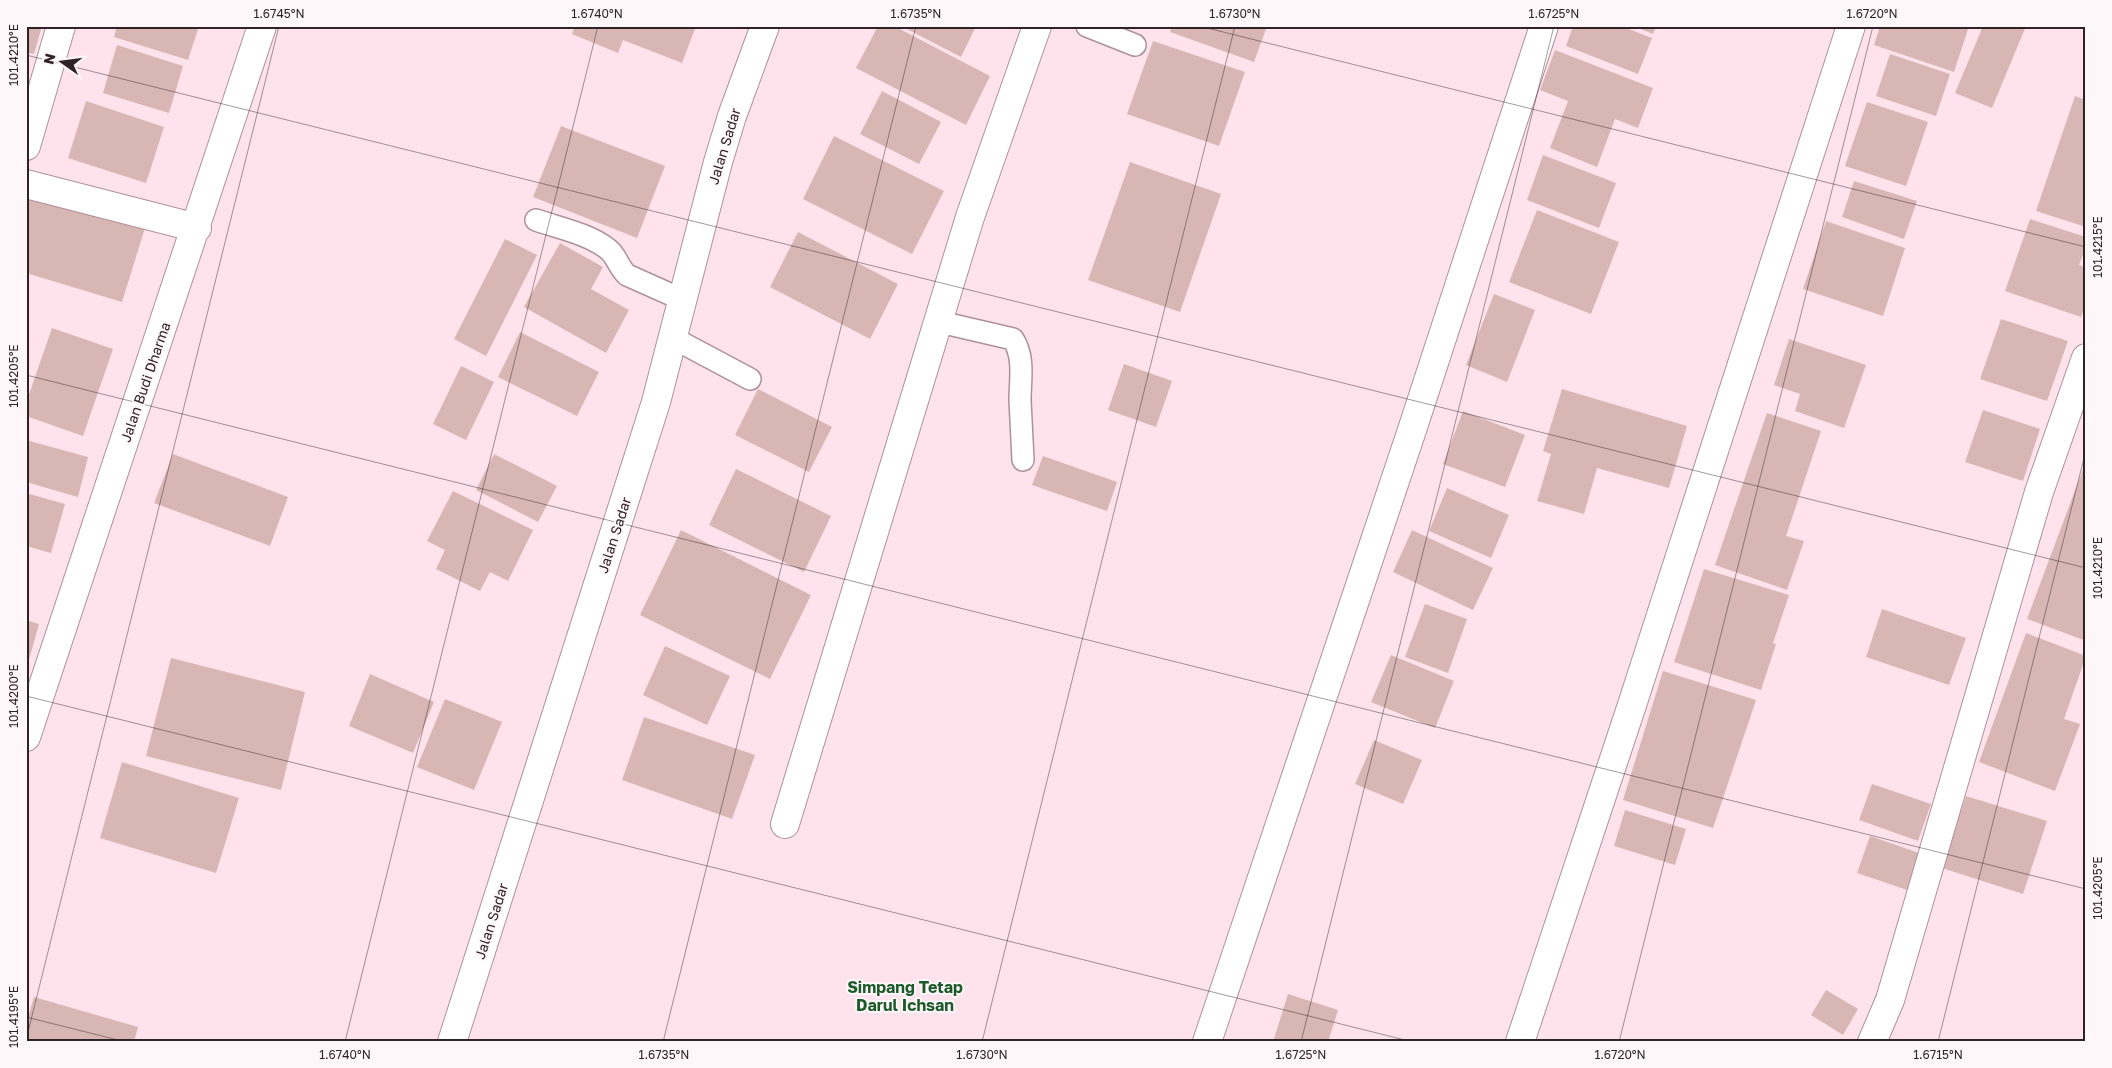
<svg xmlns="http://www.w3.org/2000/svg" width="2112" height="1068" viewBox="0 0 2112 1068" font-family="'Golos Text',sans-serif">
<style>
.building{fill:#d8b6b3}
.lines{fill:none;stroke-linecap:round;stroke-linejoin:round}
.lane-casing{stroke:#ae909b;stroke-width:24}
.street-casing{stroke:#ae909b;stroke-width:30}
.lane{stroke:#fff;stroke-width:21}
.street{stroke:#fff;stroke-width:28}
.ticks{fill:none;stroke:#2f2327;stroke-width:1;stroke-opacity:0.45}
.labels{text-anchor:middle;dominant-baseline:central;stroke-width:4;stroke-linejoin:round;paint-order:stroke}
.street-label{font-size:14px;fill:#2f2327;stroke:#fef7f9}
.quarter-label{font-size:16px;font-weight:bold;fill:#1c5a2a;stroke:#fef7f9}
.neatline{fill:none;stroke:#2f2327;stroke-width:2}
.ticks-label{font-size:12px;text-anchor:middle;fill:#2f2327}
</style>
<rect width="100%" height="100%" fill="#fee3ed"/>
<path class="building" d="M26,26h16l-8,28 -8,-2z
M117,26h82l-11,34 -74,-23z
M575,26h121l-14,37 -59,-23 -5,13 -46,-19z
M878,26h16l96,50 -24,49 -110,-57z
M901,26h75l-15,31z
M1172,26h95l-13,36 -84,-30z
M1573,26h48l31,12 -14,36 -72,-28z
M1633,26h23l-3,8z
M1880,26h89l-15,46 -80,-27z
M1983,26h43l-34,82 -37,-15z
M1153,41l92,31 -26,74 -92,-32z
M117,45l66,21 -14,47 -66,-20z
M1555,50l98,38 -15,40 -23,-9 -18,48 -47,-19 18,-47 -28,-11z
M1890,54l60,20 -14,42 -60,-20z
M882,91l59,31 -22,42 -59,-30z
M2075,96l11,4v127l-50,-16z
M86,101l78,26 -18,56 -78,-25z
M1867,102l61,20 -22,64 -61,-20z
M561,126l104,40 -28,72 -104,-41z
M834,136l110,55 -32,63 -109,-55z
M1543,155l73,28 -17,45 -72,-28z
M1130,162l91,32 -41,118 -92,-32z
M1854,181l63,20 -13,38 -62,-22z
M26,198l119,30 -23,74 -96,-29z
M1537,210l82,32 -28,72 -82,-32z
M2030,219l56,18v10l-7,18 7,2v36l-5,14 -76,-26z
M1826,221l79,27 -22,68 -80,-27z
M798,232l100,52 -28,55 -100,-52z
M505,239l32,16 -51,101 -32,-17z
M560,243l43,24 -12,22 38,21 -23,43 -82,-46z
M1494,294l41,16 -28,72 -41,-17z
M2001,319l67,22 -21,60 -67,-22z
M52,328l61,21 -30,87 -57,-20v-13z
M520,332l79,40 -22,44 -79,-39z
M1789,339l77,26 -22,63 -49,-17 5,-17 -26,-9z
M1124,364l48,17 -16,46 -48,-17z
M461,366l33,16 -28,58 -33,-16z
M758,389l74,38 -23,45 -74,-37z
M1562,389l125,37 -18,62 -72,-20 -13,46 -47,-13 14,-47 -8,-3z
M1983,410l57,19 -17,52 -58,-19z
M1463,411l62,24 -20,52 -62,-23z
M1767,413l54,18 -35,105 18,5 -17,49 -72,-25z
M26,440l62,17 -10,40 -52,-15z
M173,454l115,43 -18,49 -116,-43z
M494,454l63,32 -19,36 -62,-32z
M1043,456l74,26 -10,29 -75,-26z
M736,469l95,47 -27,56 -95,-47z
M2083,469l3,1v171l-59,-22z
M1447,488l62,27 -18,43 -62,-27z
M453,491l80,39 -25,51 -18,-9 -10,19 -44,-22 9,-19 -18,-9z
M26,493l39,11 -14,49 -25,-7z
M681,530l130,65 -41,84 -130,-64z
M1412,530l81,38 -20,42 -80,-38z
M1704,569l85,26 -16,48 3,1 -15,46 -87,-28z
M1425,604l42,15 -19,54 -43,-16z
M1882,609l84,29 -17,47 -83,-28z
M26,620l13,4 -12,43h-1z
M2026,633l60,23 -22,63 16,5 -25,67 -76,-29z
M665,646l65,30 -23,49 -64,-30z
M1391,655l63,26 -19,47 -64,-26z
M171,658l134,34 -24,98 -135,-34z
M1663,671l93,29 -43,128 -90,-28z
M370,674l64,28 -21,51 -64,-27z
M445,699l57,23 -28,68 -57,-23z
M644,717l111,38 -23,64 -110,-39z
M1374,740l48,20 -19,44 -48,-20z
M122,762l117,36 -23,75 -116,-35z
M1872,784l59,20 -13,37 -59,-21z
M1966,796l81,25 -24,73 -81,-26z
M1625,810l61,19 -11,36 -61,-19z
M1870,836l55,19 -12,37 -56,-19z
M1826,990l32,19 -15,26 -32,-20z
M1288,994l50,16 -10,32h-55z
M34,997l104,30 -4,15h-108v-18z"/>
<g class="lines">
<g class="lane-casing">
<path id="lane" d="M1087,26l48,19
M536,220c23,8 54,14 73,30 8,7 10,18 18,25l56,25
M940,322l73,17c12,19 7,40 7,61 1,20 2,40 3,60
M673,338l77,41"/>
</g>
<g class="street-casing">
<path id="street" d="M26,146l35,-120
M26,184l171,44
M26,737l236,-711
M785,824l185,-607 67,-191
M452,1042l204,-640 62,-240 14,-46 33,-90
M1207,1042l205,-612 132,-404
M1520,1042l112,-337 219,-679
M1872,1042l18,-42 149,-508 47,-134"/>
</g>
<use href="#lane" class="lane"/>
<use href="#street" class="street"/>
</g>
<path class="ticks" d="M1199,26l887,221M26,55l2060,513M26,375l2060,514M26,696l1387,346M26,1017l100,25M26,1040l253,-1014M345,1042l253,-1016M663,1042l253,-1016M982,1042l253,-1016M1301,1042l253,-1016M1619,1042l254,-1016M1938,1042l148,-592"/>
<g class="labels">
<g class="street-label">
<text transform="translate(724 146) rotate(-73)">Jalan Sadar</text>
<text transform="translate(145 382) rotate(-71)">Jalan Budi Dharma</text>
<text transform="translate(614 535) rotate(-72)">Jalan Sadar</text>
<text transform="translate(491 921) rotate(-72)">Jalan Sadar</text>
</g>
<g class="quarter-label">
<text x="905" y="987">Simpang Tetap<tspan x="905" dy="18">Darul Ichsan</tspan></text>
</g>
</g>
<rect width="2112" height="1068" fill="none" stroke="#fef7f9" stroke-width="55"/>
<g transform="translate(62 62) rotate(284)" stroke="#fef7f9" stroke-width="4" paint-order="stroke">
<path d="M0-4L9 19L0 12L-9 19Z" fill="#2f2327"/>
<text y="-8" font-size="14" font-weight="bold" text-anchor="middle" fill="#2f2327">N</text>
</g>
<rect x="28" y="28" width="2056" height="1012" class="neatline"/>
<g class="ticks-label">
<text x="279" y="18">1.6745°N</text>
<text x="597" y="18">1.6740°N</text>
<text x="916" y="18">1.6735°N</text>
<text x="1235" y="18">1.6730°N</text>
<text x="1554" y="18">1.6725°N</text>
<text x="1872" y="18">1.6720°N</text>
<text transform="translate(14 55) rotate(-90)" y="4">101.4210°E</text>
<text transform="translate(2098 247) rotate(-90)" y="4">101.4215°E</text>
<text transform="translate(14 376) rotate(-90)" y="4">101.4205°E</text>
<text transform="translate(2098 568) rotate(-90)" y="4">101.4210°E</text>
<text transform="translate(14 696) rotate(-90)" y="4">101.4200°E</text>
<text transform="translate(2098 888) rotate(-90)" y="4">101.4205°E</text>
<text transform="translate(14 1017) rotate(-90)" y="4">101.4195°E</text>
<text x="345" y="1059">1.6740°N</text>
<text x="664" y="1059">1.6735°N</text>
<text x="982" y="1059">1.6730°N</text>
<text x="1301" y="1059">1.6725°N</text>
<text x="1620" y="1059">1.6720°N</text>
<text x="1938" y="1059">1.6715°N</text>
</g>
</svg>
